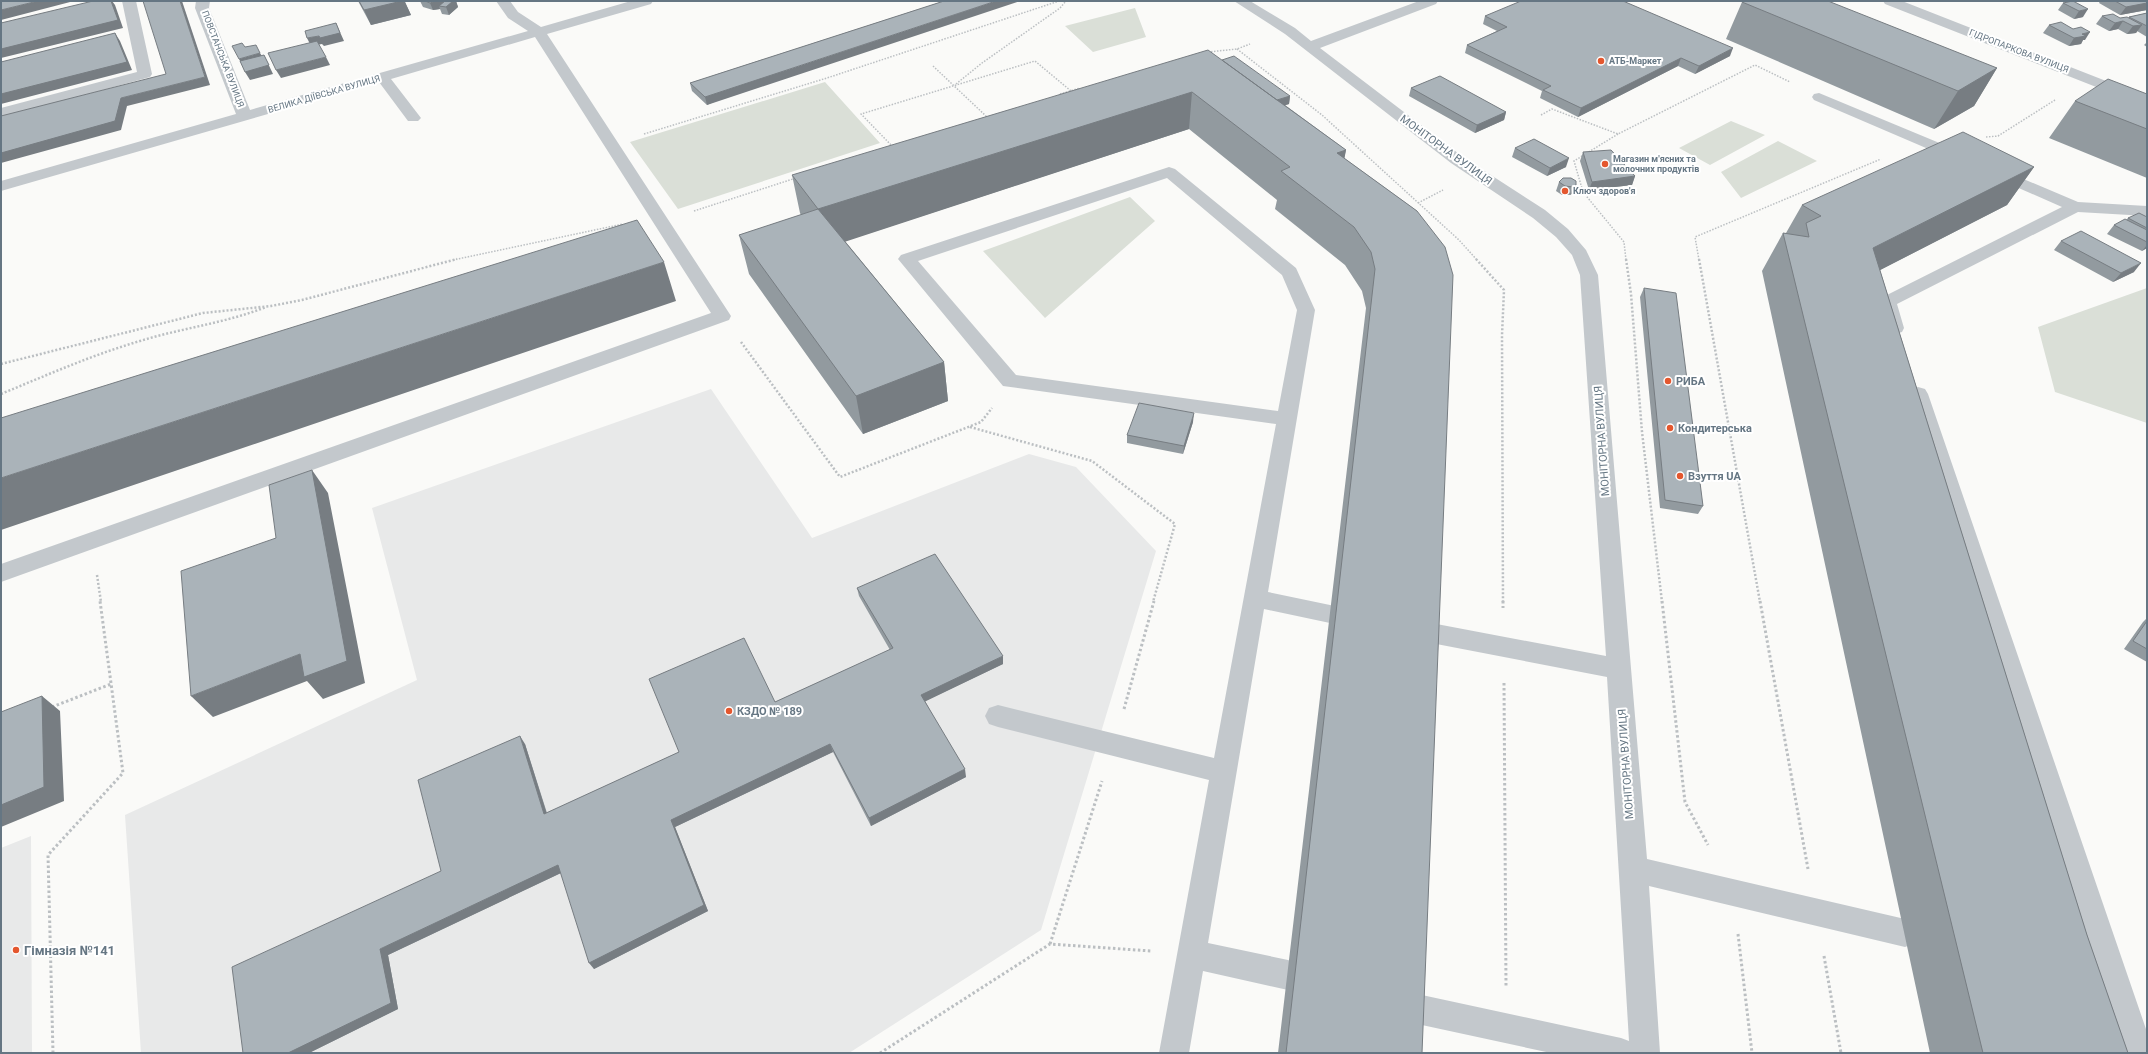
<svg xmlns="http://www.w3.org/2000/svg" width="2148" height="1054" viewBox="0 0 2148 1054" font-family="Roboto,sans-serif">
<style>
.built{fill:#e8e9e9}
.green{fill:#dadfd7}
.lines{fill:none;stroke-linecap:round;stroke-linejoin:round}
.path-far2{stroke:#bbbfc2;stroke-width:1.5;stroke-dasharray:1.5 1.5;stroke-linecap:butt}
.path-far1{stroke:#bbbfc2;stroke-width:2.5;stroke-dasharray:2 2;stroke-linecap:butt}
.path{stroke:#bbbfc2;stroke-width:3;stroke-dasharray:2.5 2.5;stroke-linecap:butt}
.minor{fill:#c3c8cc;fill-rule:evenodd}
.wall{fill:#929a9f}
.shaded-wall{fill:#777d82}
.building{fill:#aab3b9;stroke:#777d82}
.poi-dot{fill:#e4572e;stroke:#fff;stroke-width:1.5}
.labels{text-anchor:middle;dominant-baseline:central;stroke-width:4;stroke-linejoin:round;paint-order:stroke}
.far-street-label{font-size:9px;fill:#657683;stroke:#fff}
.far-poi-label{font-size:9px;font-weight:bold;fill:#657683;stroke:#fff;text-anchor:start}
.street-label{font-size:11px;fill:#657683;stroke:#fff}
.poi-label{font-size:11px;font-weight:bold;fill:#657683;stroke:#fff;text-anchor:start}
.near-poi-label{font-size:13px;font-weight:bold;fill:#657683;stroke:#fff;text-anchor:start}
</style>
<rect width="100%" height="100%" fill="#fafaf8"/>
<path class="built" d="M711,389l101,149 217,-84 47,13 80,84 -115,379 -192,123h-708l-16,-238 292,-135 -45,-172z
M31,836l1,217h-31v-205z"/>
<path class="green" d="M1135,8l11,29 -53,15 -28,-26z
M825,82l55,61 -202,66 -48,-67z
M1731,121l34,14 -55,30 -31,-17z
M1778,141l39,20 -76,37 -20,-26z
M1130,197l25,24 -110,97 -62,-67z
M2147,288v135l-92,-31 -17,-65z"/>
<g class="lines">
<path class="path-far2" d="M1237,49l85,66 137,125 18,20
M1208,52l29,-3 13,-5
M933,66l54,51
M956,84l26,-21 78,-55 6,-7
M1060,94l20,-6
M1541,115l11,-6 66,25 137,-69 35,17
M644,134l183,-56 232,-77
M1618,134l-44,27 9,31 41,50 2,18
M1986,137l12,-1 57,-36
M893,147l-32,-33 174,-53 36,30
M1418,203l25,-13
M694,211l102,-33
M453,260l170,-36
M1699,260l-4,-23 186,-78"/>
<path class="path-far1" d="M1476,259l28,31 -2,45 1,267
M1626,259l5,35 11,138 20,170
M1699,259l61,343
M741,342l99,135 141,-55 11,-14
M1,364l202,-51 68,-7 31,-6 155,-41
M1,394c46,-19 91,-39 139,-53 42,-13 86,-18 126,-34
M970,427l122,34 83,63 -22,78
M97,575l4,27"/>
<path class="path" d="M1503,601v7
M1662,601l23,201 23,43
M1760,601l48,268
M1504,683l2,303
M52,707l59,-23
M1124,709l30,-108
M1738,934l14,119
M1050,944l52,-163
M1824,956l17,97
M53,1053l-5,-198 75,-82 -23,-172
M880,1053l170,-109 101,7"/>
<path class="minor" d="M122,1h14l16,73 -2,3 -149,41v-10l136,-36z
M196,1h14l-1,7 41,102 278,-79 -20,-13 -12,-17h14l8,11 23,15 90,-26h22l-2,3 -104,30 184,282 -2,4 -728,262v-18l710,-251 -176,-276 -144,42 30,39 -3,3h-10l-29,-39 -378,109v-10l235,-67 -41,-106z
M1234,1h16l45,27 16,13 108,-40h19l-2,3 -116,44 143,109 82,53 23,19 18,21 12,25 49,584 258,60 10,4 4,10 -4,10 -10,4 -256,-61 11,167h-109l-143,-31 -11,-4 -4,-11 4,-11 11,-4 213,46 8,3 -22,-364 -181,-35 -8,-3 -4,-7 4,-7 8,-3 180,34 -26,-381 -8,-20 -16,-18 -23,-19 -82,-55 -166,-129z
M1883,1h19l245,96v10l-262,-103z
M1819,93l147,61 2,3 -2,3h-12l-140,-60 -2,-3 2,-3z
M1169,167l6,2 121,99 19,42 -47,282 62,13 8,2 4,7 -4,7 -8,2 -66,-14 -56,334 80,17 10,5 5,10 -5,10 -10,5 -85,-19 -14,82h-30l50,-273 -211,-53 -9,-3 -4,-8 4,-8 9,-3 216,53 62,-334 -273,-38 -105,-127 3,-4zM1167,178l115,97 15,35 -19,101 -262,-36 -98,-114z
M1995,167l83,35 69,4v10l-69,-4 -181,92 7,24 -2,4 -7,2 -7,-2 -10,-30 3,-4 181,-91 -73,-32 -2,-3 2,-3z
M1918,387l7,2 3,5 219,638v21h-23l-216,-659 3,-5z"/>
</g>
<path class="wall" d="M358,1h50l-3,1 6,13 -40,10z
M420,1h36l2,6 -9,8 -7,-1 -2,-5 -7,1 -10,-3z
M944,1l-237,104 -15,-14 -2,-8z
M2073,1l10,16 -9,2 -16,-9 5,-7z
M2100,1h47v9l-27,5 -21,-12z
M1742,2l255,66 -23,38 -40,23 -208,-90z
M2147,13v24l-10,-6 -1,2 -9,1 -9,-5 -9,2 -13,-7 6,-8 18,2h8l1,-1z
M1485,16l245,40 -35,18 -17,-8 -100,51 -38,-19 2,-7 -77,-38 2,-8 30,-14 -14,-7z
M2049,25l24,4 12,11h-2l-2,4 -12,2 -26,-13z
M2147,42v5l-3,-2z
M1222,60l68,36 -1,8 -4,1 61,45 -2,8 73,53 5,842h-144l88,-745 -4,-17 -17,-26 -70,-56 2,-9 -88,-71 -344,112 99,121 4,39 -85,33 -114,-160 -10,-39 62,-20 -1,-2 -8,-38z
M1411,88l95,24 -2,8 -29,13 -66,-37z
M2147,94v84l-98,-40 26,-37z
M1515,148l51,19 -19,9 -35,-19z
M1583,152l52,24 -3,9 -43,5 -9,-29z
M2034,167l-27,38 -127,65 207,665 41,118h-198l-168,-782 21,-38h3l16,-28z
M1576,181l-3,12 -3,2h-8l-6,-4 3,-9z
M2147,217v31l-5,3 -35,-17 7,-9 12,-5 2,-2z
M2061,241l73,31 -21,10 -59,-32z
M1644,288l59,218 -5,8 -38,-6 -20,-211z
M1193,422l-10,32 -56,-11v-8z
M857,588l146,76 -78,37 41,76 -95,49 -38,-74 -158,75 33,84 -114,58 -33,-96 -173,82 10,54 -89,44 132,-182 84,-127 22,69 132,-61 96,-50 115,-52 -31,-54z
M2147,618v44l-23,-13 19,-27z"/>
<path class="shaded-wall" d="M38,1h36l-73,19v-10z
M111,1h1l3,4 8,23 -122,30v-9z
M180,1h2l28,84 -83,21 -6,24 -120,33v-10l120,-55 84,-21z
M402,1h6l-3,1 6,13 -40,10 -7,-15z
M436,1h20l2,6 -9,8 -3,-8 -7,-1 1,3 -7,1 -3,-7z
M996,1h24l-313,104 -2,-8z
M2147,1v9l-27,5 6,-8z
M2088,9l-5,8 -9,2 5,-8z
M2123,21l-5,8 -9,2 6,-8z
M336,23l8,18 -20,5 -2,-2 -11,2 -4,-8 12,-2z
M2142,25l-6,8 -9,1 6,-8z
M2090,32l-5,8h-2l-2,4 -12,2 5,-8 8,-4z
M115,33l5,8 12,29 -131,34v-10z
M1733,48l-3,8 -35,18 4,-8z
M260,53l5,8 -22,6 -4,-8z
M264,55l9,19 -23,6 -5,-8z
M326,57l4,8 -49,13 -5,-8z
M1681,58l-3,8 -100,51 3,-9z
M1997,68l-23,38 -40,23 24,-38z
M1192,92l-3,37 -363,119 -8,-39z
M1290,96l-1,8 -42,14 1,-8z
M1506,112l-2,8 -29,13 2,-8z
M1346,150l-7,38 -2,-35z
M1569,158l-3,9 -19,9 3,-8z
M2034,167l-27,38 -158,81 24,-38z
M1635,176l-3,9 -43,5 3,-8z
M1576,185l-3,8 -3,2 3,-8z
M2147,245v3l-5,3z
M664,262l12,39 -675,229v-52z
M2141,263l-7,9 -21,10 8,-9z
M944,362l4,39 -85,33 -7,-38z
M1194,413l-1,9 -10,32 1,-8z
M312,470l16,23 37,190 -42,16 -16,-18 -94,36 -22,-21 109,-42z
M1003,656v8l-81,39 -1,-8z
M42,696l18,15 4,90 -63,26v-22z
M520,736l5,8 24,77 -5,-7z
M830,744l3,8 -158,75 33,84 -114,58 -5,-6 82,-143z
M965,769l1,8 -95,49 -2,-8z
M558,865l5,7 -175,83 10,54 -89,44h-21l92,-104z"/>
<path class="building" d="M1,1h37l-37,9z
M93,1h18l7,19 -117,29v-26z
M143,1h37l25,76 -84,21 -6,23 -114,32v-37l165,-42z
M359,1h43l-38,9z
M425,1h11l-6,2z
M445,1h8l-7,6 -7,-1z
M944,1h52l-291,96 -15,-14z
M1521,1h102l110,47 -34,18 -18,-8 -100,50 -38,-18 8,-4 -84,-41 40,-18 -22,-11z
M1745,1h83l169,67 -39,23 -216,-89z
M2073,1l15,8 -9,2 -16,-8z
M2115,1h32v2l-21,4z
M2147,13v13l-18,-9z
M2113,14l7,4 7,-1 15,8 -9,1 -10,-5 -8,2 -13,-7z
M2061,22l12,7 8,-2 9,5 -8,2 4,2 -12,2 -25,-13z
M336,23l4,10 -20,5 -1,-2 -12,2 -2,-7z
M115,33l12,29 -126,32v-32z
M317,41l9,16 -50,13 -8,-17z
M242,43l3,4 11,-2 4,8 -21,6 -7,-13z
M1208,50l138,100 -9,3 80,58 28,36 8,28 -31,778h-136l89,-784 -4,-17 -17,-25 -73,-56 9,-4 -98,-75 -374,117 126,153 -88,34 -117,-161 79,-26 -26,-34z
M264,55l5,10 -24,7 -5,-11z
M1234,56l56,40 -13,4 -55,-40z
M1440,76l66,36 -29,13 -66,-37z
M2108,79l39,15v35l-72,-28z
M1963,132l71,35 -161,81 214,687 41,118h-145l-200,-820 26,4 -3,-14 15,-7 -19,-11z
M1534,139l35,19 -19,10 -35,-20z
M1611,150l24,26 -43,6 -9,-30z
M1563,178h8l5,3v4l-3,2 -8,-1 -6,-4z
M2139,213l8,4v11l-19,-10z
M2125,219l22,11v12l-33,-17z
M637,220l27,42 -663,216v-60z
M2081,231l60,32 -20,10 -60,-32z
M1644,288l32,5 27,213 -38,-6z
M1139,403l55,10 -10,33 -57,-11z
M312,470l35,191 -43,16 -4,-23 -109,42 -10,-125 95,-33 -7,-53z
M935,554l68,102 -82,39 44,74 -96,49 -39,-74 -159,76 33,85 -115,58 -31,-98 -178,84 11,54 -103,50h-45l-11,-86 209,-96 -23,-91 102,-44 24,78 135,-62 -30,-73 95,-41 31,64 118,-54 -36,-60z
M2147,621v28l-14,-8z
M42,696l2,91 -43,18v-93z"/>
<g class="poi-dot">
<circle cx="1601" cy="61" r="4"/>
<circle cx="1605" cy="164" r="4"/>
<circle cx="1565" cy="191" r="4"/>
<circle cx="1668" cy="381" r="4"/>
<circle cx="1670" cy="428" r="4"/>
<circle cx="1680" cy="476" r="4"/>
<circle cx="729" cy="711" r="4"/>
<circle cx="16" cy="950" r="4"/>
</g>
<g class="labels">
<g class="far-street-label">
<text transform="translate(2019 51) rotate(21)">ГІДРОПАРКОВА ВУЛИЦЯ</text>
<text transform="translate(223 59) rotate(69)">ПОВСТАНСЬКА ВУЛИЦЯ</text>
<text transform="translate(324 94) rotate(-16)">ВЕЛИКА ДІЇВСЬКА ВУЛИЦЯ</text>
</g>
<g class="far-poi-label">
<text x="1609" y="61">АТБ-Маркет</text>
<text x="1613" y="159">Магазин м'ясних та<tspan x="1613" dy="10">молочних продуктів</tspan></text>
<text x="1573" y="191">Ключ здоров'я</text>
</g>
<g class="street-label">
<text transform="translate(1446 150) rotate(36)">МОНІТОРНА ВУЛИЦЯ</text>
<text transform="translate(1602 441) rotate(-94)">МОНІТОРНА ВУЛИЦЯ</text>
<text transform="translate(1626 764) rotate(-94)">МОНІТОРНА ВУЛИЦЯ</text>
</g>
<g class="poi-label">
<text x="1676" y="381">РИБА</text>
<text x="1678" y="428">Кондитерська</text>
<text x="1688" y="476">Взуття UA</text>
<text x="737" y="711">КЗДО № 189</text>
</g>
<g class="near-poi-label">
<text x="24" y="950">Гімназія №141</text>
</g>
</g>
<rect width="2148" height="1054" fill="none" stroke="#657683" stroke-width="4"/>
</svg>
